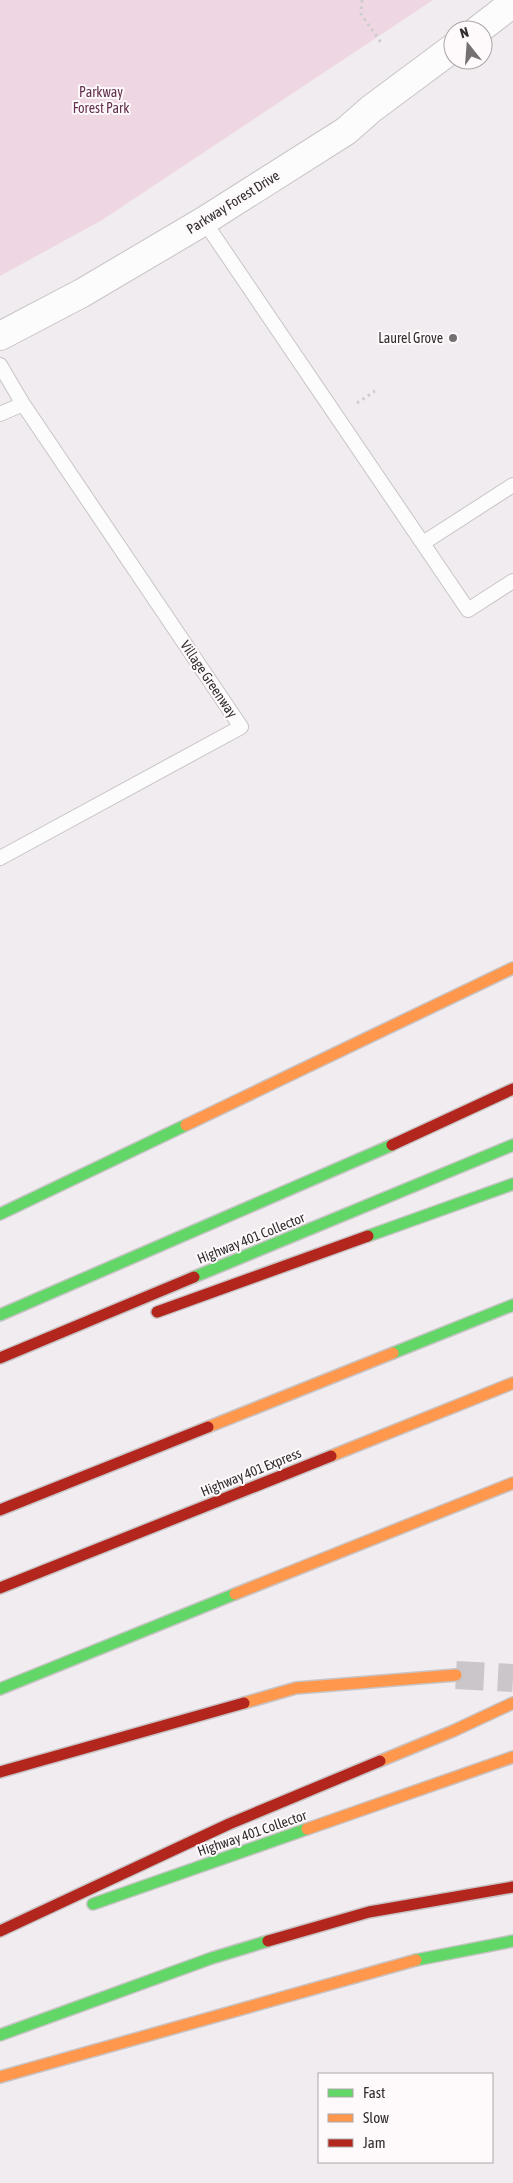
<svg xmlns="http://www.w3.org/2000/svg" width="513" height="2183" viewBox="0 0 513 2183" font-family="'Asap Condensed',sans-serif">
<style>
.green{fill:#eed7e2}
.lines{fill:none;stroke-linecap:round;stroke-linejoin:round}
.highway-tunnel{stroke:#cac6c9;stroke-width:28;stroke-dasharray:28 14;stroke-linecap:butt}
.lane-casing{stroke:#c8c4c6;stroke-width:16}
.street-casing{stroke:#c8c4c6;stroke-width:30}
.fast-casing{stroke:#c8c4c6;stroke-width:14}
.slow-casing{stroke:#c8c4c6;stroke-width:14}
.jam-casing{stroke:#c8c4c6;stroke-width:14}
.path{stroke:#cecdce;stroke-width:3;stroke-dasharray:2.5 4;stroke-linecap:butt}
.lane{stroke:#fdfcfd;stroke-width:14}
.street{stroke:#fdfcfd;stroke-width:28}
.fast{stroke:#63d668;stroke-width:11}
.slow{stroke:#ff974d;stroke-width:11}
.jam{stroke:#b3261e;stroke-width:11}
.poi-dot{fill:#747072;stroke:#fef9fb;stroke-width:2}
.labels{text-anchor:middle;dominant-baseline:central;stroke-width:4;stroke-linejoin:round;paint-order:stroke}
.park-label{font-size:14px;fill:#64324e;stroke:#fef9fb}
.street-label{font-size:14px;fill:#302d2f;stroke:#fef9fb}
.poi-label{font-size:14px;fill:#302d2f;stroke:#fef9fb;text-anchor:end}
</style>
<rect width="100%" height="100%" fill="#f1ecef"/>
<path class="green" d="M0,0h433l-331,220 -102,56z"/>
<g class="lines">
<path class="highway-tunnel" d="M456,1675l57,3"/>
<g class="lane-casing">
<path id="lane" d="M204,221l264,389 45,-29
M0,365l23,39 218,323 -241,131
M0,414l23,-10
M423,543l90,-58"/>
</g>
<g class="street-casing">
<path id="street" d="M478,30l35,-27
M0,336l82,-43 122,-72 142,-90 25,-22 82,-61"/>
</g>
<g class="fast-casing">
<path id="fast" d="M0,1214l186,-89
M368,1236l145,-52
M194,1277l319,-132
M0,1315l392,-170
M393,1353l120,-48
M0,1689l235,-95
M93,1904l214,-75
M416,1960l97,-19
M0,2035l212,-77 56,-17"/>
</g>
<g class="slow-casing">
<path id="slow" d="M186,1125l327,-157
M208,1427l185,-74
M331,1456l182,-73
M235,1594l278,-111
M244,1703l52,-15 160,-13
M380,1761l73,-30 60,-28
M307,1829l206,-72
M0,2077l416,-117"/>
</g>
<g class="jam-casing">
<path id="jam" d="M392,1145l121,-56
M157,1312l211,-76
M0,1358l194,-81
M0,1510l208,-83
M0,1588l331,-132
M0,1772l244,-69
M0,1931l229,-107 151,-63
M268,1941l101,-29 144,-25"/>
</g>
<path class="path" d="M362,0l-1,14 21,30
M357,403l18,-12"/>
<use href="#lane" class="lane"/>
<use href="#street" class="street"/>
<use href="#fast" class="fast"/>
<use href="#slow" class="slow"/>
<use href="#jam" class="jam"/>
</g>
<circle class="poi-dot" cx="453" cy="338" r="5"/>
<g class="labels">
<g class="park-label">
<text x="101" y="92">Parkway<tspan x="101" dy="16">Forest Park</tspan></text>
</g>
<g class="street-label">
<text transform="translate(233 202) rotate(-32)">Parkway Forest Drive</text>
<text transform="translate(209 679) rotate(56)">Village Greenway</text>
<text transform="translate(251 1238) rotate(-22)">Highway 401 Collector</text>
<text transform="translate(251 1472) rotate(-22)">Highway 401 Express</text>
<text transform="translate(252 1833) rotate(-19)">Highway 401 Collector</text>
</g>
<g class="poi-label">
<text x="443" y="338">Laurel Grove</text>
</g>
</g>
<rect x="318" y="2073" width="175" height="90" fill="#fef9fb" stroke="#aca7a9"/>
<rect x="328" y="2089" width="25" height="8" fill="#63d668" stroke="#aca7a9"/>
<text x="363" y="2098" font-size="15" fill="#302d2f">Fast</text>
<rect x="328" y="2114" width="25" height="8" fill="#ff974d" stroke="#aca7a9"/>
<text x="363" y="2123" font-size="15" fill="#302d2f">Slow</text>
<rect x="328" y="2139" width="25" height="8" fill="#b3261e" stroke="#aca7a9"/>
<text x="363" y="2148" font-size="15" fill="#302d2f">Jam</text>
<g transform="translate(468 45) rotate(343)"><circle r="24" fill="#fef9fb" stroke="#aca7a9"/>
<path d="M0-4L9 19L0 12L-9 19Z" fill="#747072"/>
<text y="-8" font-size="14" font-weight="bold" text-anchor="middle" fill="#302d2f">N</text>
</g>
</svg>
